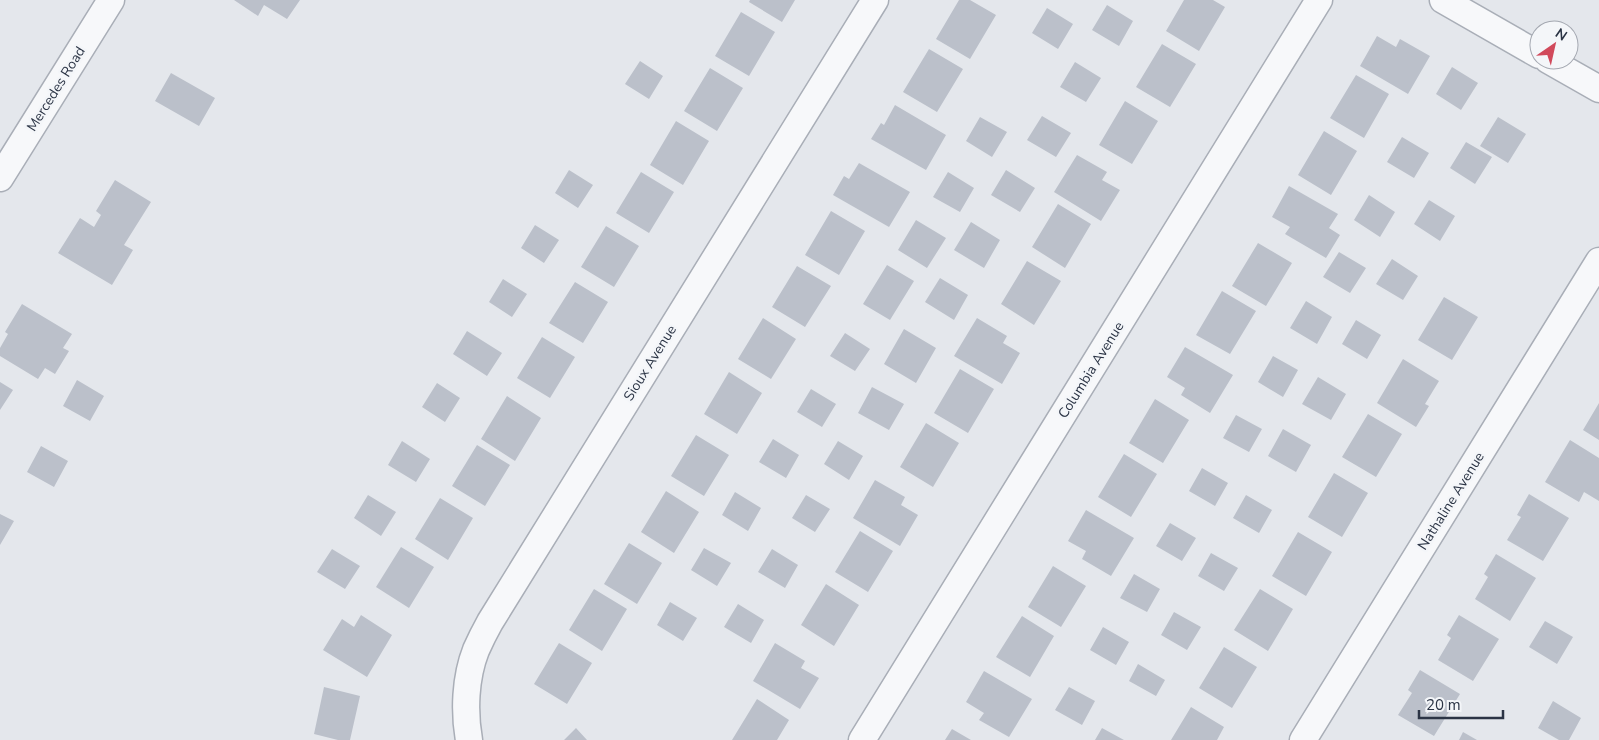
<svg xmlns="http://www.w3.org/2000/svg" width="1599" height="740" viewBox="0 0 1599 740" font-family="'Nunito Sans',sans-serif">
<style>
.building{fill:#bbc0ca}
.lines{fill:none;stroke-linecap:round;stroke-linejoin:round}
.street-casing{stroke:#a9aeb7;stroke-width:29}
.street{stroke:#f7f8fa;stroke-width:26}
.labels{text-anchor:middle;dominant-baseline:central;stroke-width:5;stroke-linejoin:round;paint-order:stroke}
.street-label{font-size:14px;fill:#2b3445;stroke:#f4f6f9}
</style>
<rect width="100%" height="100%" fill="#e4e7ec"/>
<path class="building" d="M234,0h66l-13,19 -23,-14 -6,11z
M750,0h45l-13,22 -33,-20z
M959,0h11l26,15 -26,44 -34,-20z
M1184,0h29l12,7 -26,44 -33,-20z
M1107,5l26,16 -14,25 -27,-16z
M1047,8l26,16 -15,25 -26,-16z
M741,12l34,20 -26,44 -34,-20z
M1377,36l19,11 4,-8 30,17 -22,38 -48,-28z
M1162,44l34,20 -26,43 -34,-20z
M929,49l34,20 -26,43 -34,-20z
M640,61l23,15 -14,23 -24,-15z
M1075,62l26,16 -15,24 -26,-15z
M1452,67l26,16 -17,27 -25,-16z
M710,68l33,20 -26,43 -33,-20z
M171,73l44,25 -16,28 -44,-25z
M1356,75l33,19 -25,44 -34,-20z
M1125,101l33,20 -26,43 -33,-19z
M895,105l51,30 -20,35 -55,-31 10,-16 3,2z
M1042,116l29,17 -15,24 -29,-17z
M980,117l27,15 -15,25 -26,-16z
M1498,117l28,17 -18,29 -28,-17z
M676,121l33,20 -26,44 -33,-20z
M1324,131l33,20 -26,44 -33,-20z
M1402,137l27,16 -15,25 -27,-16z
M1466,142l26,15 -17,27 -25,-16z
M1077,155l30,17 -5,8 18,10 -19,31 -47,-29z
M859,163l51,29 -21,35 -56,-32 11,-19 5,3z
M569,170l24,15 -15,23 -23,-15z
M1006,170l29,18 -15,24 -29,-17z
M641,172l33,20 -25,41 -33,-20z
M948,172l26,16 -14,24 -27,-15z
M115,180l36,22 -27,43 9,5 -21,35 -54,-32 22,-35 14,9 7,-12 -5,-4z
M1289,186l49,28 -9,14 11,7 -14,23 -41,-24 5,-7 -18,-10z
M1369,195l26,17 -15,25 -26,-17z
M1429,200l26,16 -15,25 -26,-17z
M1058,204l33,20 -26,44 -33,-21z
M831,211l34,20 -26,44 -34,-20z
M916,220l30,18 -19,30 -29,-18z
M971,222l29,18 -16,28 -30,-18z
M535,225l24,15 -15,23 -23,-15z
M606,226l33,20 -25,41 -33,-20z
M1258,243l34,20 -26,43 -34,-20z
M1339,252l27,16 -16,25 -27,-16z
M1392,259l26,17 -15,24 -27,-16z
M1027,261l34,20 -27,44 -33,-21z
M887,265l27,16 -24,39 -27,-16z
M797,266l34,20 -26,41 -33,-20z
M940,278l28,17 -14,25 -29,-18z
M503,279l24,15 -15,23 -23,-15z
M575,282l33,20 -25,41 -34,-20z
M1222,291l34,20 -26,43 -34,-19z
M1444,297l34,20 -26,43 -34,-20z
M1306,301l26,16 -15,27 -27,-16z
M22,304l50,30 -9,14 6,3 -14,23 -10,-6 -7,11 -38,-23v-8l8,-14 -3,-2z
M763,318l33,21 -25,40 -33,-20z
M977,318l30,18 -4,7 17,10 -18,31 -48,-28z
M1356,320l25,15 -14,24 -25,-15z
M904,329l32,19 -20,35 -32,-19z
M467,331l35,22 -15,23 -34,-22z
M845,333l25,16 -15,22 -25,-15z
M542,337l33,20 -25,41 -33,-20z
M1185,347l48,28 -23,38 -29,-18 4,-7 -18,-11z
M1273,356l25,14 -15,27 -25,-15z
M1403,359l36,22 -14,23 4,2 -13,21 -39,-24z
M960,369l34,20 -26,44 -34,-20z
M729,372l33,21 -25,41 -33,-20z
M1318,377l28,17 -15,26 -29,-16z
M77,380l27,16 -14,25 -27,-15z
M0,382l13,8 -13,20z
M437,383l23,15 -15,24 -23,-15z
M872,387l32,17 -15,26 -31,-17z
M811,389l25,15 -14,23 -25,-15z
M507,396l34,22 -26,43 -34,-22z
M1155,399l34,21 -26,43 -34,-20z
M1599,403v37l-16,-10z
M1368,414l34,20 -26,43 -34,-20z
M1236,415l26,14 -13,23 -26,-14z
M926,423l33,20 -26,44 -33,-20z
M1283,429l28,16 -15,27 -28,-16z
M696,435l33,20 -25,41 -33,-20z
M773,439l26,16 -13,23 -27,-16z
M1570,440l29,18v43l-15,-9 -5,10 -34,-20z
M402,441l28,18 -14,23 -28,-17z
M838,441l25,15 -14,24 -25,-16z
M477,445l33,20 -25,41 -33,-20z
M41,446l27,15 -14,26 -27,-15z
M1124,454l33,20 -26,43 -33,-20z
M1202,468l26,15 -13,23 -26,-15z
M1334,473l34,20 -26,44 -34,-20z
M875,480l30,17 -4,8 17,10 -18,31 -47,-28z
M666,491l33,21 -25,41 -33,-21z
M735,492l26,16 -13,23 -26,-16z
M1529,494l40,24 -26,43 -36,-21 14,-23 -4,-2z
M368,495l28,17 -15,24 -27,-18z
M806,495l24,14 -15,23 -23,-14z
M1246,495l26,15 -13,23 -26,-15z
M440,498l33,20 -25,42 -33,-21z
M1086,510l48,28 -23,38 -29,-17 4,-8 -18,-10z
M0,514l14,7 -14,24z
M1170,523l26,15 -14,23 -26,-15z
M860,531l33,20 -25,41 -33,-20z
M1298,532l34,20 -26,44 -34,-20z
M629,543l33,20 -25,41 -33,-20z
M401,547l33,20 -25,41 -33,-21z
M704,548l27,15 -14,23 -26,-16z
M332,549l28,17 -15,23 -28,-17z
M772,549l26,16 -13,23 -27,-16z
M1211,553l27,15 -14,23 -26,-15z
M1496,554l40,24 -26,43 -35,-22 13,-22 -4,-3z
M1053,566l33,20 -25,41 -33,-20z
M1134,574l26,15 -13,23 -27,-14z
M826,584l33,21 -25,41 -33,-21z
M594,589l33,20 -25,42 -33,-21z
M1260,589l33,20 -25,42 -34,-21z
M670,602l27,16 -14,23 -26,-16z
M738,604l26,16 -13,23 -27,-16z
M1174,612l27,15 -14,23 -26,-15z
M361,615l31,20 -25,42 -44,-27 19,-31 12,8z
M1459,615l40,24 -26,42 -35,-21 13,-22 -4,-3z
M1022,616l32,20 -24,41 -34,-20z
M1545,621l28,16 -16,27 -28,-17z
M1103,627l26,15 -13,23 -26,-15z
M559,643l33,20 -25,41 -33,-20z
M775,643l30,18 -4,7 18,10 -19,31 -47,-28z
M1224,647l33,20 -25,41 -33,-20z
M1138,664l27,16 -9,16 -27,-15z
M1420,670l40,24 -26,42 -36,-21 14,-22 -4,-3z
M984,671l48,28 -23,38 -30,-17 5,-7 -18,-11z
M324,687l36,9 -10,44h-12l-24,-6z
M1069,687l26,14 -13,24 -27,-15z
M757,699l32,21 -12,20h-45z
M1553,701l28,17 -12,22h-10l-21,-12z
M1191,707l33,20 -7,13h-46z
M576,728l11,12h-23z
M1102,728l22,12h-29z
M952,729l19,11h-26z
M1463,732l14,8h-18z"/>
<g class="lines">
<g class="street-casing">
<path id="street" d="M1443,0l96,55
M1548,60l51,29
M0,178l111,-178
M469,740c-5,-28 -4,-62 7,-90 4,-9 9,-19 14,-28l385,-622
M862,740l457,-740
M1303,740l296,-479"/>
</g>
<use href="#street" class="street"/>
</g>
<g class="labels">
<g class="street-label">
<text transform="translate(56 89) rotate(-58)">Mercedes Road</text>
<text transform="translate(650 363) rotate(-58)">Sioux Avenue</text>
<text transform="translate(1091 370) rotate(-58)">Columbia Avenue</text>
<text transform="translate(1451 501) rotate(-58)">Nathaline Avenue</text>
</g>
</g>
<g transform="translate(1554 45) rotate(34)"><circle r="24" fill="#f4f6f9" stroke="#a4a8b1"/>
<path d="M0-4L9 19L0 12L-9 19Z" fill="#d1495b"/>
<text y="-8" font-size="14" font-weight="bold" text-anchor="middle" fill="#2b3445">N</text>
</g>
<path d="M1419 710v8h84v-8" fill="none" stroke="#2b3445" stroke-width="2.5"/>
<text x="1426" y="710" font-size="15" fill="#2b3445" stroke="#f4f6f9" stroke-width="4" paint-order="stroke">20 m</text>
</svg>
